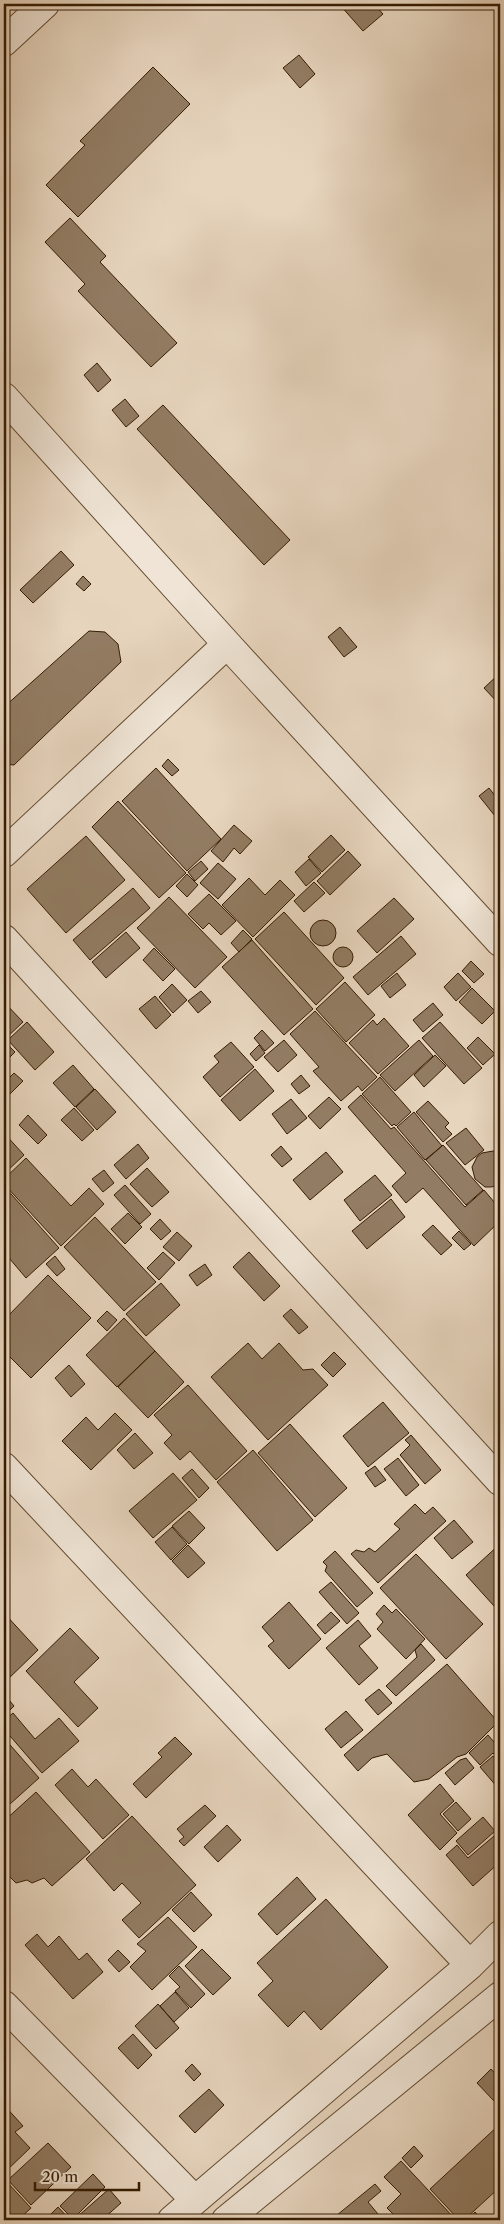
<svg xmlns="http://www.w3.org/2000/svg" width="504" height="2224" viewBox="0 0 504 2224" font-family="'Libre Caslon Text',serif">
<style>
.building{fill:#927c63;stroke:#361c01}
.lines{fill:none;stroke-linecap:round;stroke-linejoin:round}
.minor-casing{stroke:#624a30;stroke-width:30}
.minor{stroke:#efe4d5;stroke-width:28}
</style>
<rect width="100%" height="100%" fill="#e7d5be"/>
<filter id="stains"><feTurbulence type="fractalNoise" baseFrequency=".004" numOctaves="4"/><feColorMatrix values="0 0 0 0 .2 0 0 0 0 .09 0 0 0 0 .02 0 0 0 .5 -.17"/></filter>
<radialGradient id="worn" r=".72"><stop offset=".6" stop-color="#630" stop-opacity="0"/><stop offset="1" stop-color="#630" stop-opacity=".3"/></radialGradient>
<path class="building" d="M339,4h35l9,10 -20,17z
M299,55l16,19 -15,14 -17,-20z
M153,67l37,37 -112,113 -32,-32 39,-40 -5,-4z
M70,218l36,38 -6,6 77,81 -26,24 -73,-76 7,-7 -40,-42z
M97,363l14,17 -13,12 -14,-17z
M125,399l14,17 -13,11 -14,-17z
M163,405l127,135 -26,25 -127,-136z
M61,551l13,14 -41,38 -13,-13z
M83,576l8,8 -7,7 -8,-7z
M340,627l17,20 -13,10 -16,-20z
M89,631l16,1 13,12 3,18 -107,103 -10,-1v-57z
M500,673v32l-16,-17z
M168,759l11,11 -7,6 -10,-10z
M500,762v12l-6,-6z
M156,768l65,71 -34,32 -65,-70z
M489,788l11,14 -1,19 -20,-25z
M118,801l68,72 -27,25 -67,-71z
M234,825l18,16 -12,13 -6,-6 -11,14 -12,-11z
M331,835l14,15 -23,22 -14,-15z
M86,836l39,44 -59,53 -39,-44z
M348,851l13,14 -31,30 -13,-14z
M309,859l12,14 -15,13 -11,-14z
M201,861l7,8 -13,12 -7,-9z
M218,863l18,16 -18,20 -18,-16z
M187,874l11,11 -11,12 -11,-11z
M249,878l16,17 15,-15 15,15 -42,42 -31,-32z
M314,882l11,11 -21,19 -10,-11z
M133,888l17,20 -60,52 -17,-20z
M209,894l27,27 -15,14 -12,-12 -6,6 -15,-15z
M169,897l58,60 -32,31 -58,-60z
M394,898l20,21 -37,34 -20,-22z
M284,912l60,66 -28,27 -61,-66z
M310 933a13 13 0 1 1 26 0a13 13 0 1 1-26 0Z
M243,930l9,9 -13,13 -8,-9z
M126,932l14,16 -34,30 -14,-16z
M401,936l15,18 -48,41 -15,-18z
M252,940l61,69 -29,26 -62,-68z
M333 957a10 10 0 1 1 20 0a10 10 0 1 1-20 0Z
M154,948l21,21 -12,12 -20,-21z
M471,961l13,13 -10,9 -12,-12z
M397,973l9,12 -16,13 -9,-12z
M458,973l13,14 -15,14 -12,-14z
M345,982l30,33 -29,27 -30,-33z
M172,984l15,16 -14,13 -14,-16z
M472,988l23,23 -13,13 -23,-22z
M201,991l10,11 -13,11 -10,-12z
M155,996l16,19 -15,14 -17,-20z
M4,1002l19,20 -19,18z
M433,1003l10,12 -20,17 -10,-12z
M315,1011l62,66 -15,14 -4,-5 -17,15 -28,-30 6,-4 -29,-33z
M384,1018l25,28 -31,28 -29,-31 24,-23 4,5z
M27,1022l27,30 -19,18 -27,-30z
M440,1022l42,46 -18,16 -42,-46z
M262,1030l12,13 -9,8 -11,-13z
M478,1037l17,17 -12,11 -16,-17z
M284,1040l13,15 -19,17 -14,-15z
M419,1040l14,16 -38,35 -15,-16z
M5,1042l10,10 -11,11v-19z
M231,1042l23,25 -34,30 -17,-20 16,-15 -5,-6z
M259,1045l6,8 -9,8 -6,-7z
M435,1055l11,11 -22,21 -10,-12z
M73,1065l21,24 -19,18 -22,-24z
M255,1069l19,22 -34,30 -19,-21z
M14,1073l9,8 -19,19v-17z
M301,1075l9,11 -11,8 -8,-10z
M380,1077l31,35 -15,14 -2,-2 -2,2 -30,-32z
M95,1089l21,23 -19,18 -21,-23z
M361,1095l30,34 3,-2 71,80 19,-17 16,19v12l-26,25 -51,-58 -17,15 -14,-17 14,-13 -58,-66z
M329,1097l12,12 -21,20 -12,-13z
M291,1099l16,19 -20,16 -15,-20z
M428,1101l21,22 -4,4 7,7 -9,8 -27,-30z
M74,1108l20,22 -12,11 -21,-21z
M414,1112l28,34 -17,14 -28,-33z
M28,1115l19,20 -9,9 -19,-19z
M466,1128l18,22 -19,15 -19,-22z
M4,1133l20,22 -20,19z
M138,1144l11,14 -23,21 -12,-14z
M443,1145l40,45 -17,15 -40,-45z
M281,1146l11,13 -10,8 -11,-12z
M493,1151l7,3v31l-9,2h-6l-10,-8 -3,-12 5,-10 5,-4z
M326,1152l17,20 -33,28 -17,-20z
M26,1158l45,48 18,-18 15,16 -43,42 -57,-62v-5z
M147,1168l22,24 -17,15 -22,-23z
M104,1170l10,13 -11,9 -11,-13z
M375,1175l17,20 -32,26 -16,-21z
M125,1185l26,29 -11,10 -26,-29z
M4,1186l55,62 -33,30 -22,-26z
M391,1199l14,18 -38,32 -15,-18z
M128,1213l14,14 -17,17 -14,-15z
M95,1217l61,65 -32,29 -60,-64z
M160,1219l11,12 -10,9 -11,-11z
M433,1225l19,20 -11,10 -19,-20z
M459,1231l12,13 -7,6 -12,-12z
M177,1232l15,14 -13,15 -16,-14z
M163,1252l12,11 -16,17 -12,-12z
M249,1252l31,34 -16,15 -31,-34z
M55,1256l10,13 -8,7 -11,-12z
M205,1264l7,11 -15,11 -8,-11z
M48,1275l43,43 -60,60 -27,-27v-31z
M161,1283l19,22 -34,31 -20,-22z
M291,1309l17,18 -9,7 -16,-18z
M107,1311l10,9 -10,11 -10,-10z
M124,1318l31,33 -38,36 -31,-32z
M248,1343l14,16 17,-16 24,27 10,-1 15,16 -60,55 -57,-63z
M155,1351l29,31 -36,36 -30,-31z
M334,1352l12,12 -13,13 -12,-12z
M69,1365l16,19 -14,13 -16,-19z
M188,1385l59,66 -31,29 -26,-29 -10,9 -16,-17 8,-8 -18,-20z
M383,1402l26,31 -41,34 -25,-31z
M115,1413l17,17 -41,40 -29,-29 24,-24 12,13z
M290,1424l57,64 -32,29 -57,-64z
M135,1433l18,20 -19,16 -17,-19z
M411,1435l30,35 -16,14 -25,-29 10,-10 -5,-5z
M253,1450l60,70 -36,31 -60,-69z
M398,1458l21,27 -13,11 -22,-27z
M375,1466l11,14 -11,7 -10,-14z
M192,1469l17,19 -10,10 -17,-20z
M173,1473l24,27 -44,38 -24,-27z
M415,1504l10,10 8,-7 13,14 -68,62 -27,-29 5,-4 8,2 5,-4 6,4 25,-23 -6,-5z
M189,1511l16,17 -16,16 -17,-18z
M454,1520l19,22 -21,17 -18,-21z
M172,1527l15,17 -16,16 -16,-18z
M500,1544v57l-6,5 -28,-31z
M188,1545l17,18 -17,15 -16,-17z
M335,1551l38,42 -16,14 -32,-36 2,-5 -4,-4z
M416,1554l67,70 -37,35 -66,-71z
M331,1582l28,31 -12,11 -28,-32z
M289,1602l32,37 -32,30 -21,-23 6,-5 -12,-14z
M384,1605l8,8 4,-4 29,30 -19,20 -29,-30 6,-7 -7,-8z
M331,1612l9,9 -15,13 -8,-9z
M4,1613l34,37 -34,33z
M358,1620l13,16 -12,10 19,22 -19,17 -33,-37z
M70,1628l29,30 -25,24 24,26 -20,19 -52,-56z
M421,1644l14,16 -39,36 -10,-10 31,-29 -2,-7z
M447,1664l51,58 -32,32 -9,3 -28,22 -15,3 -27,-28 -15,4 -14,13 -14,-16z
M379,1689l13,14 -14,12 -13,-15z
M4,1694l10,12 -10,10z
M346,1711l17,19 -22,18 -16,-19z
M13,1713l22,26 24,-21 20,23 -37,32 -38,-44v-8z
M488,1735l6,7 6,-6v25l-7,-8 -13,12 -11,-12z
M175,1737l17,17 -46,44 -13,-14 29,-27 -4,-4z
M4,1738l35,40 -29,26 -6,-7z
M493,1756l7,8v22l-2,2 -18,-21z
M466,1758l8,10 -19,17 -10,-12 15,-13z
M72,1769l16,18 8,-8 33,36 -26,24 -48,-54z
M440,1784l14,17 -14,13 17,19 -17,17 -32,-35z
M36,1792l54,60 -38,34 -8,-8 -12,5 -5,-3 -11,3 -12,-12v-50z
M456,1802l15,17 -13,12 -15,-17z
M205,1805l11,11 -32,30 -5,-5 5,-4 -7,-8z
M132,1816l64,69 -57,53 -17,-18 19,-17 -19,-20 -8,8 -28,-32z
M483,1817l12,14 -27,24 -12,-14z
M227,1825l14,15 -23,22 -14,-15z
M500,1831v31l-27,24 -27,-31 11,-10 11,13z
M297,1877l19,22 -39,36 -19,-21z
M191,1892l21,23 -18,17 -22,-22z
M326,1899l62,68 -67,63 -17,-19 -16,16 -30,-32 15,-14 -16,-18z
M168,1917l29,30 -45,43 -22,-23 16,-16 -9,-7z
M37,1934l11,13 11,-11 20,24 8,-7 16,19 -30,27 -48,-54z
M202,1949l29,29 -18,17 -28,-29z
M118,1950l12,12 -11,10 -11,-12z
M179,1966l26,28 -14,14 -16,-17 5,-4 -11,-11z
M175,1992l14,16 -15,14 -14,-16z
M158,2004l21,24 -23,21 -21,-23z
M133,2034l19,21 -14,14 -20,-21z
M192,2064l9,10 -7,7 -9,-10z
M491,2069l9,10v16l-6,6 -17,-18z
M209,2089l15,16 -29,28 -16,-17z
M4,2105l19,21 -8,6 15,16 -26,25z
M500,2124v63l-36,33h-5l-29,-31z
M48,2143l23,24 -40,38 -23,-25z
M414,2146l9,10 -12,12 -9,-10z
M401,2161l55,59h-57l-12,-12 14,-14 -17,-17z
M93,2174l12,13 -32,32 -13,-13z
M6,2181l25,27 -13,12h-14v-36z
M375,2184l6,7 -13,11 10,12 -7,6h-40z
M109,2189l12,14 -19,17h-22l-3,-3z
M58,2207l12,13h-25z
M475,2212l8,8h-16z"/>
<g class="lines">
<g class="minor-casing">
<path id="minor" d="M4,42l41,-38
M4,397l223,247 273,298
M4,853l223,-209
M4,939l496,542
M4,1467l466,498
M4,2005l190,194
M172,2220l298,-255 30,-30
M226,2220l274,-224"/>
</g>
<use href="#minor" class="minor"/>
</g>
<rect width="504" height="2224" fill="none" stroke="#e7d5be" stroke-width="20"/>
<rect x="5" y="5" width="494" height="2214" fill="none" stroke="#361c01" stroke-width="2.5"/>
<rect x="10" y="10" width="484" height="2204" fill="none" stroke="#361c01"/>
<path d="M35 2182v8h104v-8" fill="none" stroke="#361c01" stroke-width="2.5"/>
<text x="42" y="2182" font-size="15" fill="#361c01" stroke="#efe4d5" stroke-width="4" paint-order="stroke">20 m</text>
<rect width="100%" height="100%" filter="url(#stains)"/>
<rect width="100%" height="100%" fill="url(#worn)"/>
</svg>
